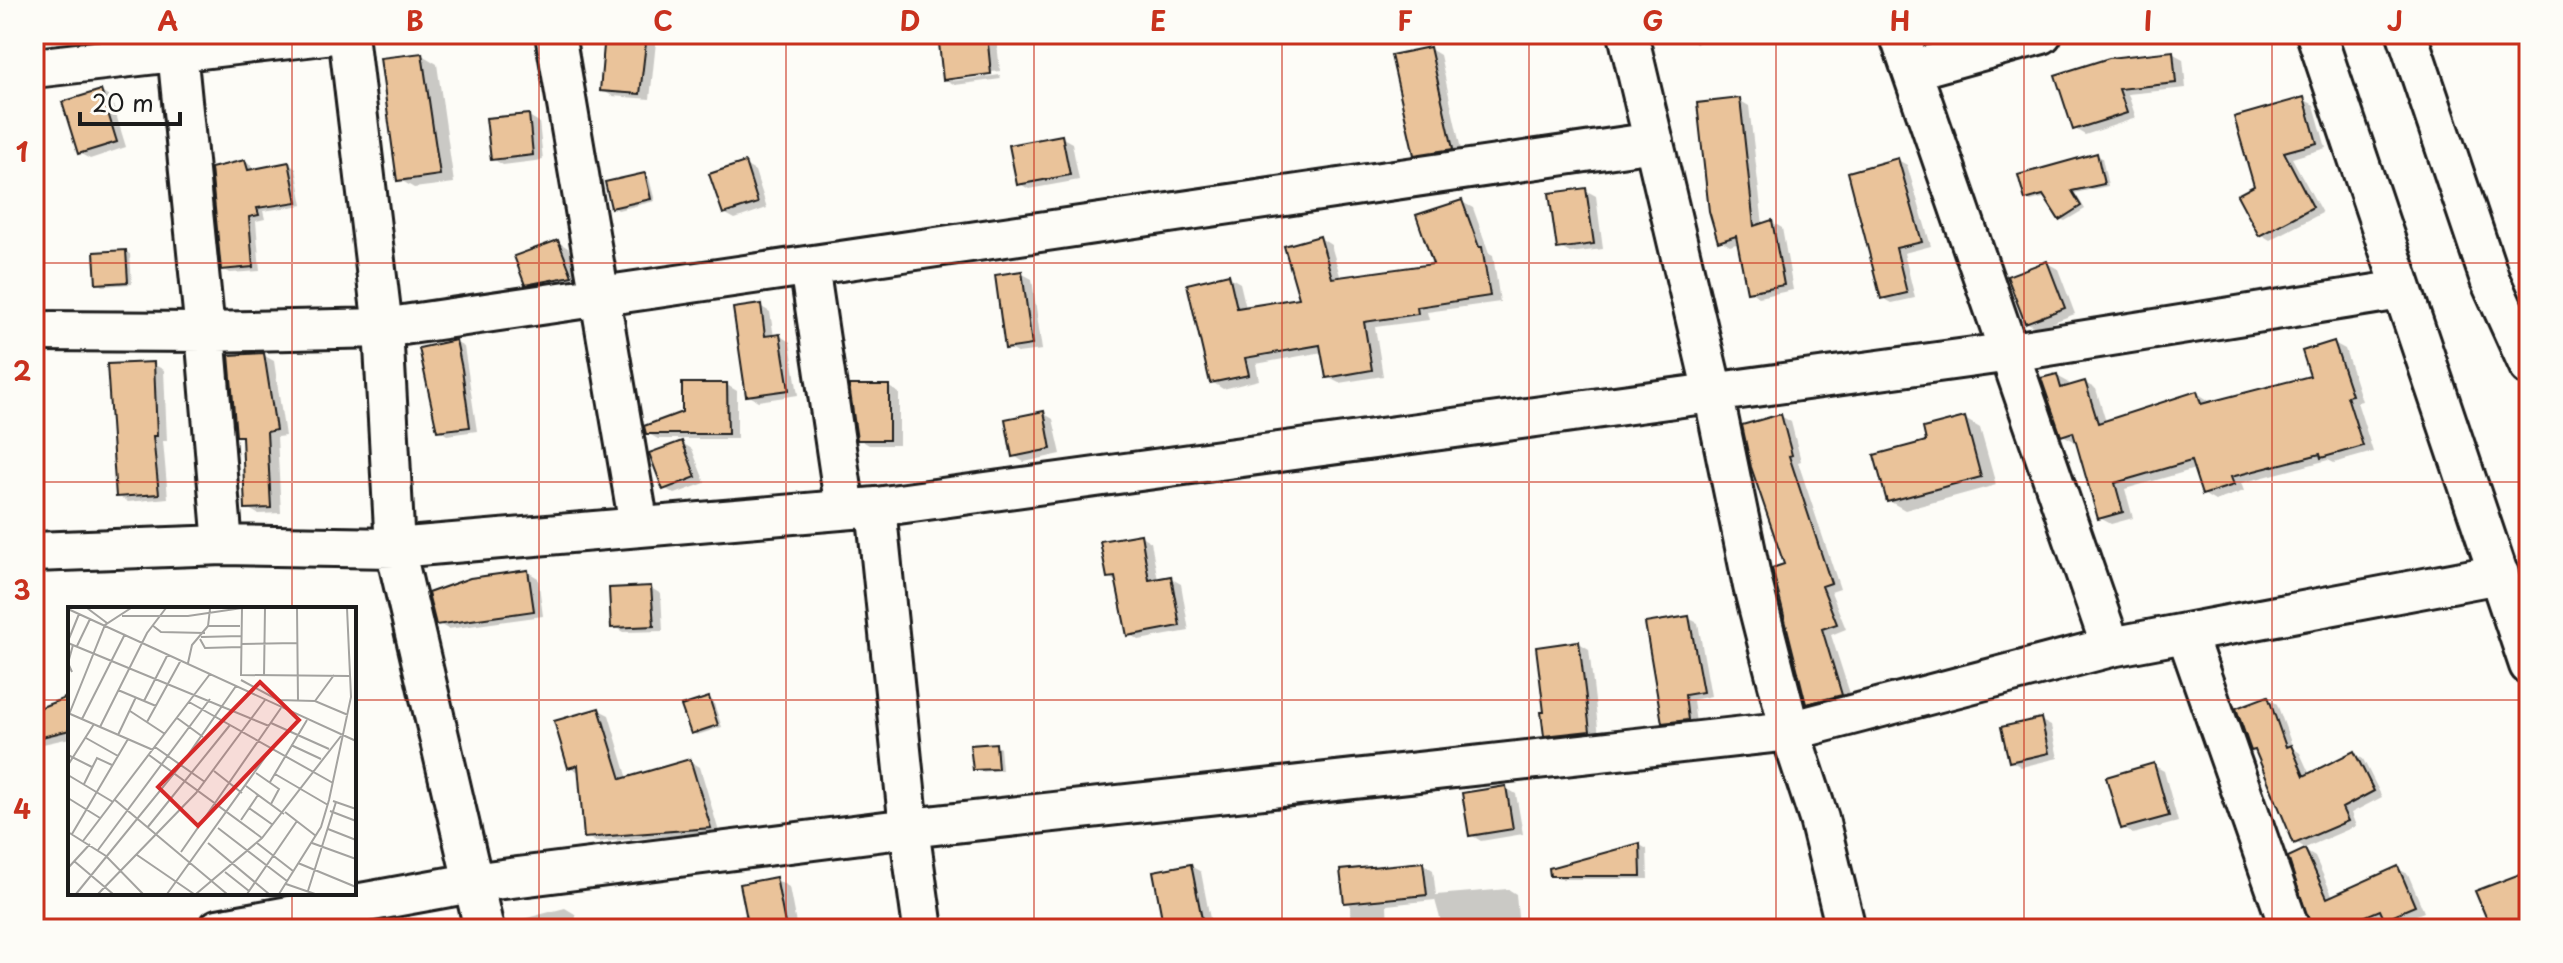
<svg xmlns="http://www.w3.org/2000/svg" width="2563" height="963" viewBox="0 0 2563 963" font-family="'Playpen Sans',sans-serif">
<style>
.shadow{fill:#0003}
.building{fill:#eac39a;stroke:#1c1c1c;stroke-width:2}
.lines{fill:none;stroke-linecap:round;stroke-linejoin:round}
.minor-casing{stroke:#1c1c1c;stroke-width:44}
.minor{stroke:#fdfcf7;stroke-width:38}
.grid{fill:none;stroke:#c8321e;stroke-width:2;stroke-opacity:0.55}
.inset-road{fill:none;stroke:#a3a29f;stroke-width:2}
.view{fill:#d62828;fill-opacity:0.15;stroke:#d62828;stroke-width:4}
.inset-edge{fill:none;stroke:#1c1c1c;stroke-width:4}
.neatline{fill:none;stroke:#c8321e;stroke-width:3}
.grid-label{font-size:26px;text-anchor:middle;font-weight:bold;fill:#c8321e}
</style>
<rect width="100%" height="100%" fill="#fdfcf7"/>
<filter id="ink" filterUnits="userSpaceOnUse"><feTurbulence type="fractalNoise" baseFrequency=".0125" numOctaves="2"/><feDisplacementMap in="SourceGraphic" scale="16" xChannelSelector="R" yChannelSelector="G"/><feConvolveMatrix kernelMatrix="1 2 1 2 8 2 1 2 1" color-interpolation-filters="sRGB"/></filter>
<g filter="url(#ink)">
<path class="shadow" d="M607,34l39,2 10,6 -6,57 -38,-3 -10,-6z
M940,34h56l4,37 -48,6v4l48,-6 1,4 -46,6 -10,-6z
M1685,34h29l-18,10z
M1430,49l10,6 22,99 -36,6 -11,-6z
M2172,53l11,6 3,29 -58,6 8,24 -51,17 -10,-6 -17,-53z
M422,55l15,9 17,119 -40,5 -15,-9z
M101,92l10,6 15,49 -36,12 -11,-6z
M2303,99l11,6 12,43 -34,10 30,55 -52,27 -10,-6 -4,-47z
M1739,100l10,6 14,119 9,-3 10,6 11,62 -34,7 -10,-6 -10,-48 -9,3 -10,-6z
M529,116l10,6 4,38 -40,5 -10,-6z
M1061,137l11,6 7,37 -50,9 -11,-6z
M2097,155l5,3 6,28 -33,7 10,16 -20,12 -5,-2 -13,-22 -16,4 -4,-2z
M1898,160l9,5 24,81 -27,7 11,45 -23,5 -9,-5z
M245,162l8,4 1,5 35,-7 7,5 7,36 -40,6 2,8 -9,2 4,50 -30,2 -7,-4z
M745,165l10,6 12,37 -32,11 -11,-6z
M645,175l4,3 6,23 -37,9 -5,-3z
M1585,190l11,6 7,53 -33,4 -11,-6z
M1462,202l11,6 16,45 4,2 7,47 -73,10 2,8 -54,7 8,49 -44,7 -12,-6 -4,-25 -67,12 3,16 -36,9 -11,-7 16,-106 12,7 6,25 55,-9 19,-61 11,7 10,34 95,-13z
M558,242l10,6 13,33 -44,9 -10,-6z
M125,252l5,2 2,30 -29,2 -5,-3z
M2047,263l11,6 17,45 -38,14 -11,-6z
M1021,273l11,6 10,71 -25,3 -10,-5z
M760,306l10,6 4,25 6,-1 10,6 8,53 -40,6 -10,-6z
M455,342l9,5 13,84 -30,4 -8,-5z
M2334,343l11,6 17,52 -5,1 16,50 -39,11 -6,-3 -87,23 3,8 -29,10 -12,-7 -8,-25 -70,20 8,29 -22,6 -11,-6 -22,-78 -4,1 -11,-6 -6,-59 11,6 2,5 15,-4 11,6 10,33 91,-29 11,7 2,4 103,-27z
M263,355l11,6 11,75 -8,1 4,76 -23,1 -11,-6 -3,-69 -6,-4z
M153,364l11,6 3,71h-4l5,57 -40,4 -10,-6z
M727,385l10,6v48h-79l-11,-6 37,-20z
M889,387l10,6v52h-30l-10,-6z
M1043,413l10,6 8,35 -37,8 -10,-6z
M1781,416l10,6 10,39 -3,1 42,127 -9,3 15,37 -15,6 21,65 -34,9 -10,-6 -21,-138z
M1965,419l15,9 16,57 -91,25 -16,-9 40,-58z
M682,443l10,6 13,34 -30,11 -11,-6z
M34,467l3,2 4,39 -7,1z
M1141,536l10,6 7,38 12,-2 11,6 8,47 -50,9 -11,-6 -10,-51 -9,-6z
M528,572l10,6 5,38 -95,13 -11,-6z
M651,588l10,6 2,37 -40,1 -10,-6z
M1688,618l10,5 13,73 -18,4 3,24 -23,3 -10,-5z
M1579,643l10,6 10,87 -43,5 -10,-6z
M34,690l5,20 31,-12v40l-36,8z
M2268,698l9,6 16,44 7,5 10,22 44,-21 9,5 19,38 -31,16 5,13 -51,22 -9,-6 -37,-89 -7,-3z
M709,699l4,2 9,26 -25,8 -5,-2z
M599,710l10,5 19,64 62,-18 10,6 19,65 -123,10 -10,-6 -5,-63 -11,-6z
M2040,720l11,6 7,32 -37,9 -10,-6z
M995,745l5,3 2,22 -23,2 -5,-3z
M2153,765l11,6 14,51 -45,12 -10,-6z
M1506,788l10,6 7,40 -42,7 -10,-6z
M1640,845l7,4 1,30h-88l-8,-5z
M2305,851l10,6 18,40 65,-28 10,5 16,38 -28,11 -11,-7 -30,13h-42z
M1423,864l10,6 3,25 72,-6 8,5 3,35h-76l-8,-29 -48,5 1,24h-37l-1,-24 -4,-3z
M1191,866l10,6 11,57h-46z
M2519,876l10,5v48h-36z
M775,879l14,8 8,42h-118l69,-15z
M266,893h50l-38,10z
M565,908l10,6 3,15h-53l-2,-10z"/>
<path class="building" d="M605,34h42l-7,60 -40,-3z
M938,34h49l4,40 -48,6z
M1430,47l23,102 -39,6 -23,-100z
M2173,51l3,32 -57,6 8,24 -54,17 -18,-55 54,-17z
M422,53l18,122 -43,6 -17,-123z
M101,90l16,52 -39,12 -16,-52z
M2304,97l13,46 -33,9 29,55 -54,29 -22,-41 17,-9 -20,-69z
M1740,98l14,128 18,-6 12,65 -37,7 -11,-56 -18,6 -9,-31 -12,-108z
M529,114l4,41 -42,5 -5,-42z
M1062,135l8,40 -53,10 -8,-40z
M2097,153l7,31 -32,7 9,15 -22,14 -16,-25 -18,5 -7,-25z
M1898,158l24,84 -26,6 11,45 -26,6 -33,-127z
M245,160l3,10 41,-8 8,40 -40,6 2,7 -10,2 4,50 -32,3 -10,-102z
M745,162l13,41 -35,11 -14,-40z
M645,173l6,26 -40,9 -6,-26z
M1586,188l8,56 -37,5 -8,-56z
M1462,200l17,47h3l8,49 -73,11 1,7 -54,8 8,48 -46,8 -6,-33 -75,13 4,17 -39,8 -23,-99 42,-10 8,34 62,-10 -15,-52 36,-10 12,42 101,-14 -17,-49z
M558,240l14,36 -47,9 -11,-29z
M126,250l2,32 -32,2 -2,-32z
M2047,261l18,47 -40,15 -18,-47z
M1022,271l10,74 -27,4 -10,-74z
M761,304l4,32 15,-2 9,56 -43,6 -13,-88z
M456,340l6,29 8,58 -33,4 -18,-83z
M2334,341l18,54 -5,1 16,50 -42,12 -1,-4 -89,23 3,8 -32,10 -11,-34 -76,22 8,29 -25,7 -25,-87 -12,4 -20,-58 16,-4 4,14 24,-7 13,42 99,-32 4,13 109,-28 -8,-25z
M264,353l12,77 -9,2 4,76 -26,1 -3,-73h-6l-7,-81z
M154,362l3,74h-4l6,58 -43,3 -9,-133z
M682,383h45l1,51h-82l-2,-8 38,-14z
M849,385h40v55h-32z
M1044,411l7,38 -39,8 -7,-38z
M1781,414l11,41 -3,1 42,127 -9,3 15,38 -15,5 20,66 -36,9 -34,-136 12,-4 -33,-97 -9,-42z
M1965,417l16,60 -94,25 -13,-47 52,-14 -3,-13z
M682,441l14,36 -33,13 -14,-37z
M1141,534l8,46 22,-4 9,50 -53,10 -12,-59 -8,1 -7,-37z
M528,570l6,41 -98,14 -8,-32 42,-15z
M651,586l3,40 -43,2 -2,-40z
M1689,616l14,76 -18,3 3,25 -26,3 -17,-100z
M1579,641l11,90 -46,5 -3,-24h3l-8,-65z
M70,696v34l-36,9v-29z
M2268,696l18,51 5,-2 13,31 50,-25 20,40 -32,17 6,13 -54,23 -39,-94 -4,1 -15,-43z
M709,697l9,28 -27,9 -10,-28z
M599,708l22,71 69,-20 21,69 -127,10 -6,-73 -10,3 -14,-47z
M2041,718l8,35 -40,9 -8,-35z
M996,743l2,26 -25,1 -3,-25z
M2154,763l15,53 -48,13 -15,-52z
M1506,786l7,43 -44,7 -7,-43z
M1640,843l1,33h-91l-1,-8z
M2305,849l22,49 71,-32 17,40 -31,13 -4,-9 -45,19h-24l-23,-72z
M1423,862l4,33 -83,8 -4,-33z
M1191,864l13,65h-40l-11,-58z
M2520,874l9,23v32h-38l-16,-38z
M776,877l10,52h-37l-9,-45z"/>
<g class="lines">
<g class="minor-casing">
<path id="minor" d="M348,34l35,294 12,220 89,381
M555,34l84,492
M1628,34l85,358 40,194 37,145 29,88 27,110
M1899,34l212,613
M2316,34l213,631
M2407,34l83,246 39,86
M177,51l28,281 18,213
M34,68l299,-34
M1912,70l130,-36
M809,266l36,243
M34,331l171,1 178,-4 1271,-186
M876,507l33,321 14,101
M34,552l189,-7 172,3 481,-41 1135,-155 390,-62
M2186,633l104,296
M218,929l253,-46 438,-55 881,-97 321,-84 388,-73"/>
</g>
<use href="#minor" class="minor"/>
</g>
</g>
<path class="grid" d="M292,34v575M539,34v895M786,34v895M1034,34v895M1282,34v895M1529,34v895M1776,34v895M2024,34v895M2272,34v895M34,263h2495M34,482h2495M34,700h36M354,700h2175M292,893v36"/>
<g transform="translate(68 607)">
<rect width="288" height="288" fill="#fdfcf7"/>
<path class="inset-road" d="M19,1l20,15M229,1l1,93M0,2l288,132M54,9h66l54,-8M84,18l9,7 44,1M140,19h32M133,30l40,-1M132,32l5,9 36,-1M0,34l11,-27M0,36l201,83M173,37l56,-1M9,39l13,-27M120,56l4,-18 16,-19 2,-17M4,65l-4,-9 5,-18M173,68l109,1M173,69l1,-68M196,69l1,-68M173,73l37,20 37,1 33,14M50,83l38,16M76,94l24,-47M247,94l19,-26M121,95l144,81M62,104l35,23M0,106l85,37M0,110l37,-92 26,-17M109,111l26,19M14,112l43,-85M79,115l34,-62M203,116l58,26M32,120l47,-94 19,-25M50,128l18,-38M18,131l32,18M223,138l30,14M87,140l50,35M0,148l24,12M81,148l113,83M0,158l26,-41M146,164l28,22M188,166l23,16 -8,15M207,167l53,31M0,168l45,27M202,175l37,-62M16,177l13,-26 15,7M178,179l38,28M0,191l32,20M47,193l112,94M265,194l23,8M181,201l24,17M262,204l26,10M217,205l31,24M173,213l17,-25M79,221l83,-103M150,221l69,53M260,222l28,11M0,225l38,24 37,38M4,227l56,-95M15,234l127,-167M140,236l61,51M189,236l36,28M244,236l44,16M30,243l112,-151M113,245l100,-144M69,248l57,39M6,254l39,33M230,256l58,24M0,261l22,-24M157,265l24,19M218,277l29,10M8,287l105,-129 55,-79M30,287l98,-101 69,-93M99,287l104,-145M128,287l66,-56 79,-102M179,287l50,-73M211,287l42,-67 8,-27 22,-103 -4,-89M239,287l29,-92"/>
<path class="view" d="M192,75l39,38 -101,106 -40,-39z"/>
<rect width="288" height="288" class="inset-edge"/>
</g>
<rect width="2563" height="963" fill="none" stroke="#fdfcf7" stroke-width="88"/>
<path d="M80 112v12h100v-12" fill="none" stroke="#1c1c1c" stroke-width="4"/>
<text x="92" y="112" font-size="24" fill="#1c1c1c" stroke="#fdfcf7" stroke-width="6" paint-order="stroke">20 m</text>
<rect x="44" y="44" width="2475" height="875" class="neatline"/>
<g class="grid-label">
<text x="168" y="31">A</text>
<text x="415" y="31">B</text>
<text x="663" y="31">C</text>
<text x="910" y="31">D</text>
<text x="1158" y="31">E</text>
<text x="1405" y="31">F</text>
<text x="1653" y="31">G</text>
<text x="1900" y="31">H</text>
<text x="2148" y="31">I</text>
<text x="2395" y="31">J</text>
<text x="22" y="162">1</text>
<text x="22" y="381">2</text>
<text x="22" y="600">3</text>
<text x="22" y="819">4</text>
</g>
</svg>
